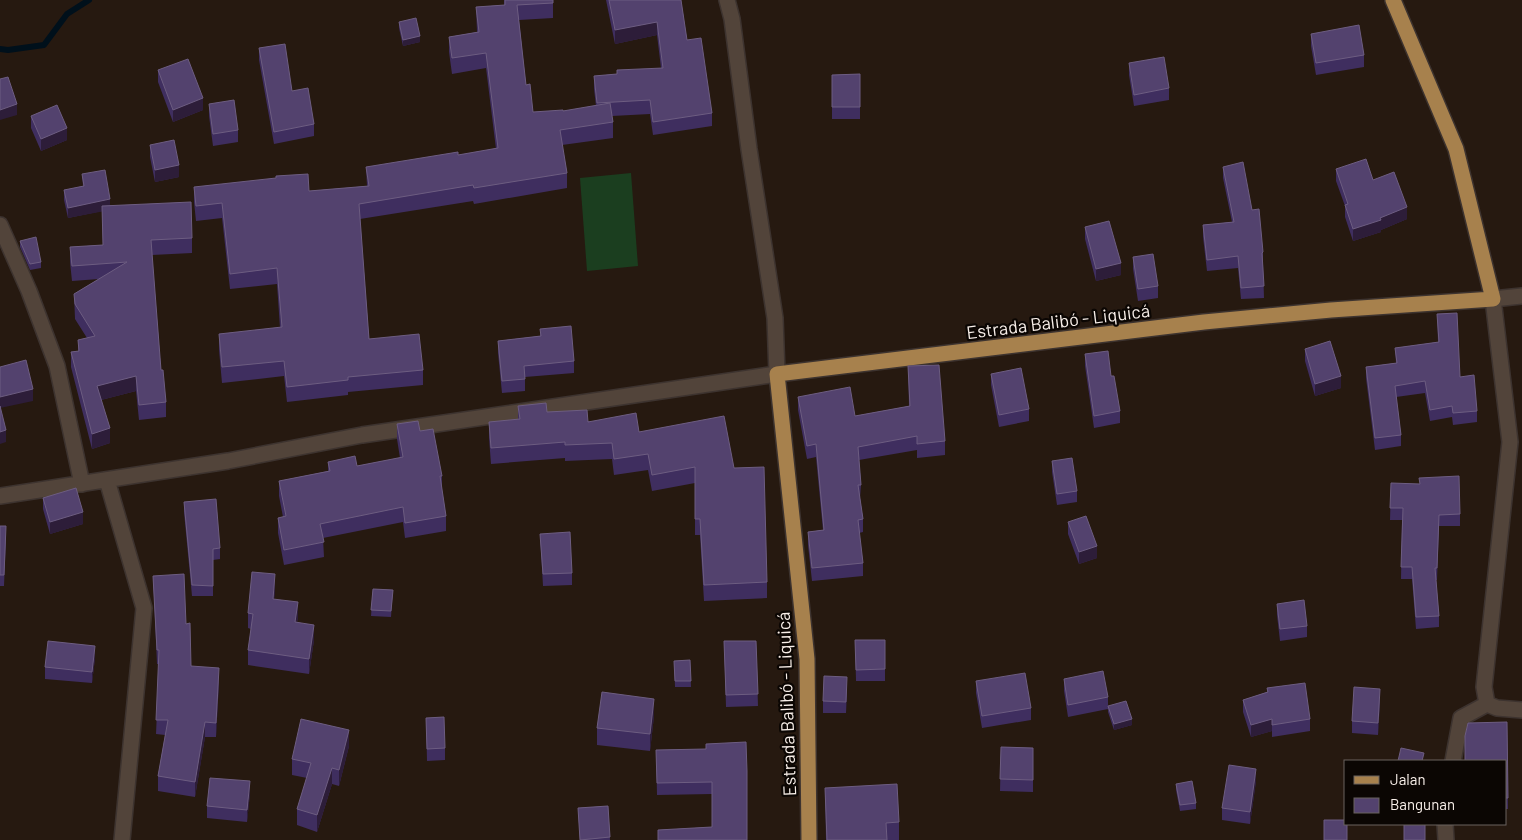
<svg xmlns="http://www.w3.org/2000/svg" width="1522" height="840" viewBox="0 0 1522 840" font-family="Barlow,sans-serif">
<style>
.pitch{fill:#1b3e1f}
.lines{fill:none;stroke-linecap:round;stroke-linejoin:round}
.stream{stroke:#00101b;stroke-width:6}
.street-casing{stroke:#3d332f;stroke-width:18}
.primary-casing{stroke:#3d332f;stroke-width:18}
.street{stroke:#52443a;stroke-width:15}
.primary{stroke:#a7814d;stroke-width:15}
.wall{fill:#3f2e5f}
.shaded-wall{fill:#2d1d39}
.building{fill:#53426e;stroke:#6d5d81}
.labels{text-anchor:middle;dominant-baseline:central;stroke-width:4.5;stroke-linejoin:round;paint-order:stroke}
.street-label{font-size:18px;fill:#f8efe9;stroke:#0b0603}
</style>
<rect width="100%" height="100%" fill="#261910"/>
<path class="pitch" d="M631,173l7,93 -51,5 -7,-93z"/>
<g class="lines">
<path class="stream" d="M0,49l8,1 36,-5 23,-31 22,-14"/>
<g class="street-casing">
<path id="street" d="M0,225l29,66 28,75 25,118
M1522,296l-29,3 17,143 -26,245 3,17 10,4 25,2
M107,480l37,128 -22,232
M0,496l228,-35 134,-26 415,-61 -2,-56 -26,-169 -17,-130 -5,-19
M1453,761l8,-43 26,-14
M1445,824l1,16"/>
</g>
<g class="primary-casing">
<path id="primary" d="M809,840l-2,-181 -30,-285 427,-52 127,-12 162,-11 -37,-150 -63,-149"/>
</g>
<use href="#street" class="street"/>
<use href="#primary" class="primary"/>
</g>
<path class="wall" d="M504,0h49v18l-34,2 7,65 7,27 30,-1 33,-5 -2,-17v-13l23,-2 44,-6 -4,-33 -42,9 -9,-44h75l6,40 25,73v13l-59,9 -3,-21 -38,2 1,6v16l-51,7 5,28v15l-93,16 -1,-3 -113,18 9,120 54,31v15l-75,7v3l-61,7 -3,-26 -62,7 -3,-33v-16l61,-6 -3,-44 -47,5 -8,-71 -26,3 -2,-19v-15l115,4 58,-5 -1,-19 92,-12 38,-6 -10,-81 -34,6 -3,-22v-15l28,-5 -1,-25 28,-2z
M399,22l21,20 -17,4 -4,-18z
M1311,34l53,21v12l-48,8 -5,-29z
M259,48l33,43 22,33v12l-40,8 -15,-84z
M1129,63l40,25v12l-35,6 -5,-31z
M158,70l45,40 -30,12 -15,-40z
M860,74v45h-28v-44z
M209,104l29,26v12l-25,4 -4,-30z
M31,116l36,24 -26,11 -10,-23z
M150,145l29,32 -24,5 -5,-25z
M1223,167l29,43 11,42v12l1,34 -23,1 -3,-31 -31,3 -4,-34v-12l29,-3 -9,-44z
M1336,169l37,11 34,39 -26,11v2l-28,9 -8,-24v-11l-9,-25z
M82,174l28,31 82,33v15l-40,2 9,115 5,32v15l-27,3 -3,-29 -35,9 9,43 -18,6 -21,-82v-15l7,-1v-11l9,-2 -12,-19 -1,-25 25,-15 -27,2 -2,-19v-15l33,-2 -1,-34 -34,7 -4,-18v-10l19,-4z
M1085,227l36,48 -25,6 -11,-42z
M20,241l21,21v6l-11,2 -10,-23z
M1133,257l25,29v12l-20,3 -5,-32z
M1437,314l23,63 17,34v11l-24,3 -1,-8 -22,4 -5,-28 -29,4 5,38v11l-26,4 -9,-72v-11l30,-4 -1,-15 43,-6z
M540,329l34,32v12l-49,4v14l-23,2 -4,-40v-12l42,-5z
M1305,349l36,39 -26,8 -10,-35z
M1085,354l26,22 9,35v12l-26,5 -9,-62z
M908,366l37,75v14l-28,3v-8l-58,10 2,25 -1,13 3,21v13l-4,1 4,30v13l-51,5 -4,-36v-13l15,-2 -7,-73 -9,2 -9,-49v-13l57,19 54,-10z
M991,374l38,35v12l-30,6 -8,-42z
M518,406l121,26 95,36 33,114v16l-63,3 -4,-66h-5v-52l-43,8 -4,-21 -34,5 -2,-16 -47,2v-3l-74,6 -2,-26v-16l29,-2z
M397,424l23,7 22,45v14l4,26v15l-41,7 -2,-16 -80,16 1,19 -40,8 -6,-32v-15l5,-1 -4,-21v-15l49,-10v-9l29,4 43,-8 -3,-19z
M1052,461l25,30v11l-20,3 -5,-33z
M1391,483l69,31v12h-21l-2,54h-1l3,36v11l-23,2 -4,-50h-11l1,-59h-12z
M43,498l40,26 -33,10 -7,-25z
M184,502l36,46v11l-7,1v36h-21l-8,-84z
M1068,522l29,36 -18,6 -11,-30z
M0,526l6,11 -2,49h-4z
M540,534l32,39v12l-29,1z
M153,576l33,48 5,42 28,16 -3,55h-11l-10,60 -37,-6v-15l7,-41 -9,-1 3,-70h-2z
M373,589l20,1 -2,27 -20,-1z
M275,590l-1,9 24,18 -1,5 17,18 -5,34 -61,-9v-15l3,-21 -3,-1v-15z
M1277,604l30,22v11l-27,4 -3,-26z
M855,640h30v41h-29z
M724,641h32l2,65 -32,1z
M95,658l-3,25 -47,-4v-12z
M690,660l1,27h-16l-1,-26z
M1064,679l44,18v12l-40,8 -4,-26z
M976,681l55,27v12l-49,8 -6,-35z
M1267,688l43,31v12l-38,6v-6l-21,6 -8,-25v-12l24,-8z
M847,689l-1,24h-23v-12z
M1380,701l-2,34 -26,-2v-12z
M1108,706l24,19 -18,5 -6,-18z
M654,716l-4,35 -53,-6v-17z
M426,718l19,30v12l-18,1z
M1507,722l1,87h-2v-48z
M349,746l-10,40 -7,-2 -15,48 -20,-7v-16l10,-31 -15,-3v-16z
M1001,747l32,1v44l-33,-1z
M706,749l41,91h-89v-10l54,-3v-33l-55,1 -1,-45z
M1256,781l-6,43 -28,-4v-12z
M1176,784l20,19v6l-16,2 -4,-21z
M825,788l74,34v18h-73z
M250,793l-3,29 -40,-4v-12z
M608,806l2,34h-30l-2,-32z"/>
<path class="shaded-wall" d="M657,22v13l-42,9v-14z
M420,36v6l-17,4v-6z
M203,98v12l-30,12v-12z
M17,104v11l-17,5v-10z
M67,128v12l-26,11v-12z
M179,165v12l-24,5v-12z
M110,199v11l-42,8v-10z
M1407,207v12l-26,11v2l-28,9v-12z
M1121,263v12l-25,6v-12z
M136,376v15l-39,10v-15z
M1341,376v12l-26,8v-12z
M33,389v12l-33,7v-11z
M110,428v15l-18,6v-15z
M6,430v12l-6,2v-12z
M83,512v12l-33,10v-12z
M1097,546v12l-18,6v-12z
M275,574v16l-2,24v-15z
M298,602v15l-3,20v-15z
M314,625v15l-5,34v-15z
M95,646v12l-3,25v-11z
M219,668v14l-3,55v-14z
M847,677v12l-1,24v-11z
M1380,689v12l-2,34v-12z
M654,699v17l-4,35v-17z
M1132,719v6l-18,5v-6z
M1272,719v12l-21,6v-12z
M205,722v15l-10,60v-15z
M349,730v16l-10,40v-16z
M332,768v16l-15,48v-17z
M1256,769v12l-6,43v-12z
M250,781v12l-3,29v-12z"/>
<path class="building" d="M505,0h48v3l-36,2 9,80 4,-1 3,28 30,-2v1l47,-8 3,19 -53,8 7,43 -93,15 -1,-3 -114,19 10,135 50,-5 4,36 -75,7v3l-61,7 -3,-26 -62,6 -3,-33 63,-7 -5,-59 -47,6 -8,-71 -26,3 -2,-19 82,-9v-2l32,-2 1,17 60,-5 -3,-19 92,-15v3l40,-7 -12,-95 -34,5 -3,-21 30,-5 -3,-25 29,-2z
M609,0h72l6,40 14,-2 11,75 -59,9 -3,-22 -53,3 -3,-27 23,-2v-4l46,-2 -6,-46 -42,8z
M416,18l4,18 -17,4 -4,-18z
M1359,25l5,30 -48,8 -5,-29z
M285,44l7,47 16,-3 6,36 -40,8 -15,-84z
M1164,57l5,31 -35,7 -5,-32z
M188,59l15,39 -30,12 -15,-40z
M860,74v33h-28v-32z
M8,77l9,27 -17,6v-31z
M234,100l4,30 -25,4 -4,-30z
M57,105l10,23 -26,11 -10,-23z
M174,140l5,25 -24,5 -5,-25z
M1366,159l7,21 21,-8 13,35 -27,11 1,2 -28,9 -8,-24 3,-1 -12,-35z
M1243,162l9,48 7,-1 4,43 -1,1 2,33 -23,2 -3,-32 -31,4 -4,-35 31,-3 -11,-55z
M105,170l5,29 -42,9 -4,-18 20,-4 -2,-12z
M191,202l1,36 -41,2 10,130h2l3,32 -27,3 -3,-29 -39,10 13,42 -18,6 -21,-82 8,-1 -1,-11 17,-4 -20,-32 -1,-10 53,-32 -55,4 -2,-19 33,-2 -1,-39z
M1109,221l12,42 -25,6 -11,-42z
M36,237l5,25 -11,2 -10,-23z
M1153,254l5,32 -20,3 -5,-32z
M1457,313l3,64 14,-2 3,36 -24,2 -1,-7 -22,4 -5,-29 -30,5 6,49 -26,3 -9,-71 31,-4 -2,-15 44,-6 -2,-28z
M571,326l3,35 -50,5 1,13 -23,2 -4,-40 43,-5 -1,-7z
M1330,341l11,35 -26,8 -10,-35z
M1108,351l3,25h3l6,35 -26,5 -9,-62z
M26,360l7,29 -33,8v-30z
M939,365l6,76 -28,3v-8l-59,11 3,38h-3l5,34 -5,1 5,43 -51,5 -4,-36 16,-2 -8,-86 -9,2 -9,-49 52,-10 5,29 55,-10 -2,-40z
M1021,368l8,41 -30,6 -8,-41z
M546,403l1,9 40,-2 1,12 48,-9 3,19 85,-16 10,52 30,-1 3,115 -63,3 -4,-66h-5v-52l-43,8 -4,-21 -34,5 -2,-16 -47,2v-3l-74,6 -2,-26 31,-3 -2,-13z
M0,406l6,24 -6,2z
M418,421l2,10 13,-2 9,47h-2l6,40 -41,7 -2,-16 -83,17 4,18 -40,8 -6,-32 8,-2 -7,-35 51,-10 -2,-9 27,-6 2,10 46,-9 -6,-33z
M1072,458l5,33 -20,3 -5,-33z
M1459,476l1,38 -21,1 -2,53h-2l4,48 -23,1 -4,-50h-11l2,-59h-13l1,-25 29,1 -1,-6z
M76,488l7,24 -33,10 -7,-24z
M216,499l4,49 -7,1v37l-21,-1 -8,-83z
M1086,516l11,30 -18,6 -11,-30z
M0,526h6l-2,49h-4z
M570,532l2,41 -29,1 -3,-40z
M252,572l23,2 -2,25 25,3 -3,20 19,3 -5,34 -61,-9 5,-36 -5,-1z
M184,574l2,50 4,-1 1,43 28,2 -3,55 -11,-1 -10,60 -37,-6 10,-56h-12l3,-70h-2l-4,-74z
M373,589l20,1 -2,21 -20,-1z
M1304,600l3,26 -27,3 -3,-25z
M855,640h30v29l-29,1z
M48,641l47,5 -3,26 -47,-5z
M724,641h32l2,53 -32,1z
M690,660l1,21h-16l-1,-20z
M1103,671l5,26 -40,8 -4,-26z
M1025,673l6,35 -49,8 -6,-35z
M824,676l23,1 -1,25 -23,-1z
M1305,683l5,36 -38,6v-6l-21,6 -8,-25 25,-8 -1,-4z
M1354,687l26,2 -2,34 -26,-2z
M602,692l52,7 -4,35 -53,-6z
M1126,701l6,18 -18,5 -6,-18z
M444,717l1,31 -18,1 -1,-31z
M301,719l48,11 -10,40 -7,-2 -15,47 -20,-6 14,-46 -19,-4z
M1507,722l1,76h-2v-37h-41v-25l3,-13z
M746,742l1,29v69h-89v-10l54,-3v-45l-55,1 -1,-33 50,-1v-5z
M1001,747l32,1v32l-33,-1z
M1401,748l23,5 -2,8h-24z
M1229,765l27,4 -6,43 -28,-4z
M210,778l40,3 -3,29 -40,-4z
M1192,781l4,22 -16,2 -4,-21z
M897,784l2,38 -13,1 1,17h-60l-2,-52z
M608,806l2,31 -30,3 -2,-32z
M1324,820h22v4h1v16h-23z
M1404,824h21v16h-21z"/>
<g class="labels">
<g class="street-label">
<text transform="translate(1058 321) rotate(-7)">Estrada Balibó - Liquicá</text>
<text transform="translate(786 704) rotate(-92)">Estrada Balibó - Liquicá</text>
</g>
</g>
<rect x="1344" y="760" width="162" height="65" fill="#0b0603" stroke="#6a635f"/>
<rect x="1354" y="776" width="25" height="8" fill="#a7814d" stroke="#6a635f"/>
<text x="1390" y="785" font-size="15" fill="#f8efe9">Jalan</text>
<rect x="1354" y="798" width="25" height="15" fill="#53426e" stroke="#6a635f"/>
<text x="1390" y="810" font-size="15" fill="#f8efe9">Bangunan</text>
</svg>
